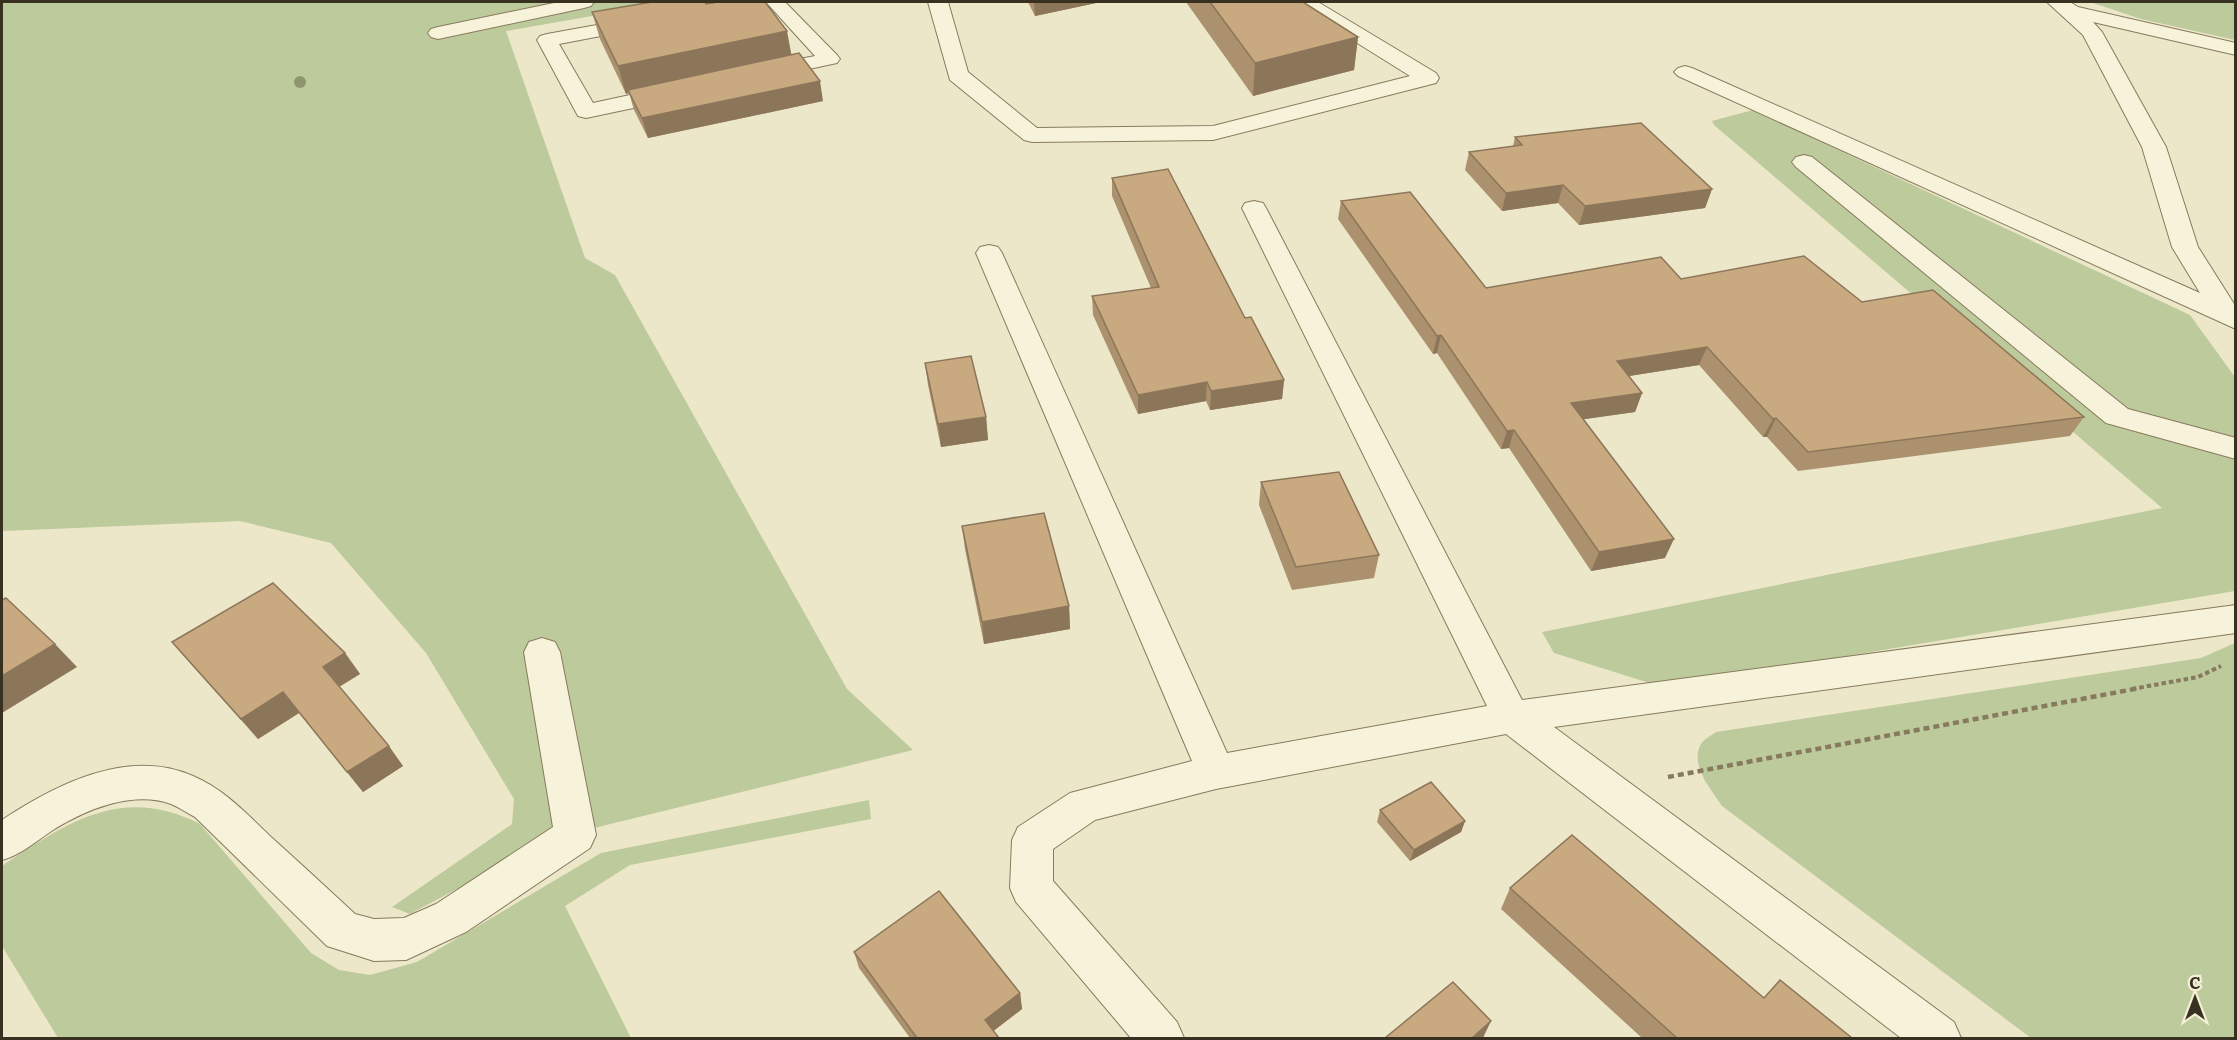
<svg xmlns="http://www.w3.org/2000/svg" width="2237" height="1040" viewBox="0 0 2237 1040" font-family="Literata,serif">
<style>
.green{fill:#bdca9c}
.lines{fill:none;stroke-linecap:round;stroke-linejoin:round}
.minor-casing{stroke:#877a5e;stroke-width:2}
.path-far1{stroke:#877a5e;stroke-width:4;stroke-dasharray:4.5 3;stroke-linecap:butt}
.path{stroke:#877a5e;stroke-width:4.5;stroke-dasharray:6 4;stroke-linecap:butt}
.minor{fill:#f7f3da;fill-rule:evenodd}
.tree{fill:#8e9670}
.wall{fill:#ac916e}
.shaded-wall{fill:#8c765a}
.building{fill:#c8a980;stroke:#8c765a;stroke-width:1.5}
</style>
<rect width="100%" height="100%" fill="#ece7c8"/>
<path class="green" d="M2,2h670l-166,29 79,227 30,17 232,414 66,61 -360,88 -143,76 -18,-7 120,-83 2,-25 -88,-146 -95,-110 -91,-22 -236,10 -2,-2z
M2090,2h145v38l-94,-21z
M1753,110l437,205 45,62v214l-573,96 -108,-34 -12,-21 620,-124 -448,-383 -2,-4z
M2235,643v395h-204l-309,-232c-11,-17 -33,-41 -21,-62 3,-5 11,-9 15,-12l485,-74z
M869,800l2,19 -241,46 -65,41 66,132h-573l-56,-92v-80c64,-43 120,-82 198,-42l111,129 28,17 31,5 47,-13 184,-109z"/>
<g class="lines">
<g class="minor-casing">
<path id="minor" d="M559,2h35l-3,4 -7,2 -146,31 -7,-2 -3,-4 3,-4 7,-2z
M766,2h19l52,53 3,4 -3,4 -75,16 -8,-1 -3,-5 3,-5 61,-12z
M928,2h20l20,70 69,56 176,-2 197,-50 -112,-70 -2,-4h22l118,71 3,5 -3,5 -223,57 -181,2 -8,-2 -74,-60z
M2047,2h23l8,5 158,36v12l-143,-33 9,10 64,115 32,100 38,60v22l-558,-253 -4,-4 4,-4 7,-2 7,2 508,225 -28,-46 -30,-100 -59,-112z
M641,17l7,2 3,4 -3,4 -89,17 34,59 83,-18 8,2 3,5 -3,5 -8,2 -90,19 -8,-2 -41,-76 3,-4 7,-2z
M1804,155l8,2 316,252 108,29v21l-130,-36 -310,-256 -4,-5 4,-5z
M1254,201l9,2 3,5 256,492 714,-95v28l-682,94 400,295 7,16h-60l-395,-304 -290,55 -121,31 -42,29v32l124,141 7,16h-53l-115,-136 -6,-14 2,-48 6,-13 52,-34 122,-32 -216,-508 4,-6 9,-2 9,2 4,6 225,500 260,-47 -245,-498 3,-5z
M542,638l13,4 5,10 36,183 -6,13 -124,84 -60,28 -32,1 -47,-15 -132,-129c-8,-4 -16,-10 -24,-13 -39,-14 -86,6 -118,26 -17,11 -32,25 -51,30v-40c53,-35 126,-73 191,-44 31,13 54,38 78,61 28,25 56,51 84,77l19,5 30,-1 32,-14 117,-77 -29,-175 5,-10z"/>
</g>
<path class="path-far1" d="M2132,689l66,-12 23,-11"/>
<path class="path" d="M1668,777l472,-89"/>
<use href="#minor" class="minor"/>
</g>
<circle class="tree" cx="300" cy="82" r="6"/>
<path class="wall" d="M1028,2h73l-66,14z
M1186,2h117l55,35 -4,33 -101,26z
M706,4l86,51 31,46 -175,37 -14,-28 -5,-17 -3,1 -26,-55 -8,-27z
M1515,137l197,52 -7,19 -126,17 -21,-22 -56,8 -37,-41 4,-18 44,-6z
M1112,178l133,140 39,62 -2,19 -72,11 -4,-9 -68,13 -45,-99 -1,-19 59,-8 -39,-92z
M1341,201l145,87 195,-9 181,23 222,115 -14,19 -272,35 -31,-34h-4l-64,-72 -70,11 13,17 -7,19 -52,7 82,139 -74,13 -82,-123 -8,1 -64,-96 -4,1 -95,-135z
M925,363l61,54 2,23 -47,7 -13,-62z
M1261,482l118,73 -5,23 -82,12 -33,-85z
M962,526l107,80 1,23 -86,15 -19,-95z
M172,642l173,11 15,21 -21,13 64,79 -40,26 -64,-79 -41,26 -69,-77z
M1380,810l85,11 -4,11 -51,29 -33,-39z
M1510,888l254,110 88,40h-210l-141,-129z
M854,952l166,41 2,16 -29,22 6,7h-89l-51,-70z"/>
<path class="shaded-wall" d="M1034,2h67l-66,14z
M787,31l5,27 -164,32 1,3 -3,1 -8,-28z
M1358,37l-4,33 -101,26 2,-33z
M820,81l3,20 -175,37 -6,-20z
M1563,185l-5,18 -56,8 4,-18z
M1712,189l-7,19 -126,17 6,-19z
M1441,335l-4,18 -4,1 4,-18z
M1707,347l-8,18 -89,14 7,-18z
M1284,380l-2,19 -72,11 1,-19z
M1207,382l-1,19 -68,13v-19z
M1642,393l-7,19 -70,10 6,-19z
M986,417l2,23 -47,7 -3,-23z
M1776,418l-9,19h-4l10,-18z
M1514,430l-5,18 -8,1 6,-18z
M1674,539l-9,19 -74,13 8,-19z
M1069,606l1,23 -86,15 -2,-22z
M55,644l22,23 -75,46v-37z
M345,653l15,21 -23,14 -14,-21z
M283,692l16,21 -41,26 -17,-20z
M389,746l14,20 -40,26 -16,-20z
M1465,821l-4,11 -51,29 4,-11z
M1020,993l2,16 -35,27 -2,-16z
M1491,1021l-8,17h-11z"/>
<path class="building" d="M652,2h53l1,2 12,-2h47l22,29 -169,35 -26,-54z
M1210,2h93l55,35 -103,26z
M799,53l21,28 -178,37 -14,-28z
M1641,123l71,66 -127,17 -22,-21 -57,8 -37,-41 53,-7 -7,-8z
M1168,169l77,149 6,-1 33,63 -73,11 -4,-9 -69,13 -46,-99 67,-9 -47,-109z
M1410,192l76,96 175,-31 20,22 123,-23 58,46 71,-12 151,127 -276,35 -32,-34 -3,1 -66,-72 -90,14 25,32 -71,10 103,136 -75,13 -85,-122 -7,1 -66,-96 -4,1 -96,-135z
M971,356l15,61 -48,7 -13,-61z
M1339,472l40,83 -83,12 -35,-85z
M1044,513l25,93 -87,16 -20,-96z
M273,583l72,70 -22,14 66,79 -42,26 -64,-80 -42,27 -69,-77z
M6,598l49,46 -53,32v-76z
M1431,782l34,39 -51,29 -34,-40z
M1572,835l192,163 16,-18 72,58h-175l-167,-150z
M939,891l81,102 -35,27 14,18h-82l-63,-86z
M1453,982l38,39 -19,17h-87z"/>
<rect width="2237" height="1040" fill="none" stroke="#383020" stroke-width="6"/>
<g transform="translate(2195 998)" stroke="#f4f0d7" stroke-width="4.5" paint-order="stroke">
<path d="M0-4.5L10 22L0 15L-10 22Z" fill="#383020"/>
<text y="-9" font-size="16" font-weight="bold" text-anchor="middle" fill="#383020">С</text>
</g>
</svg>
